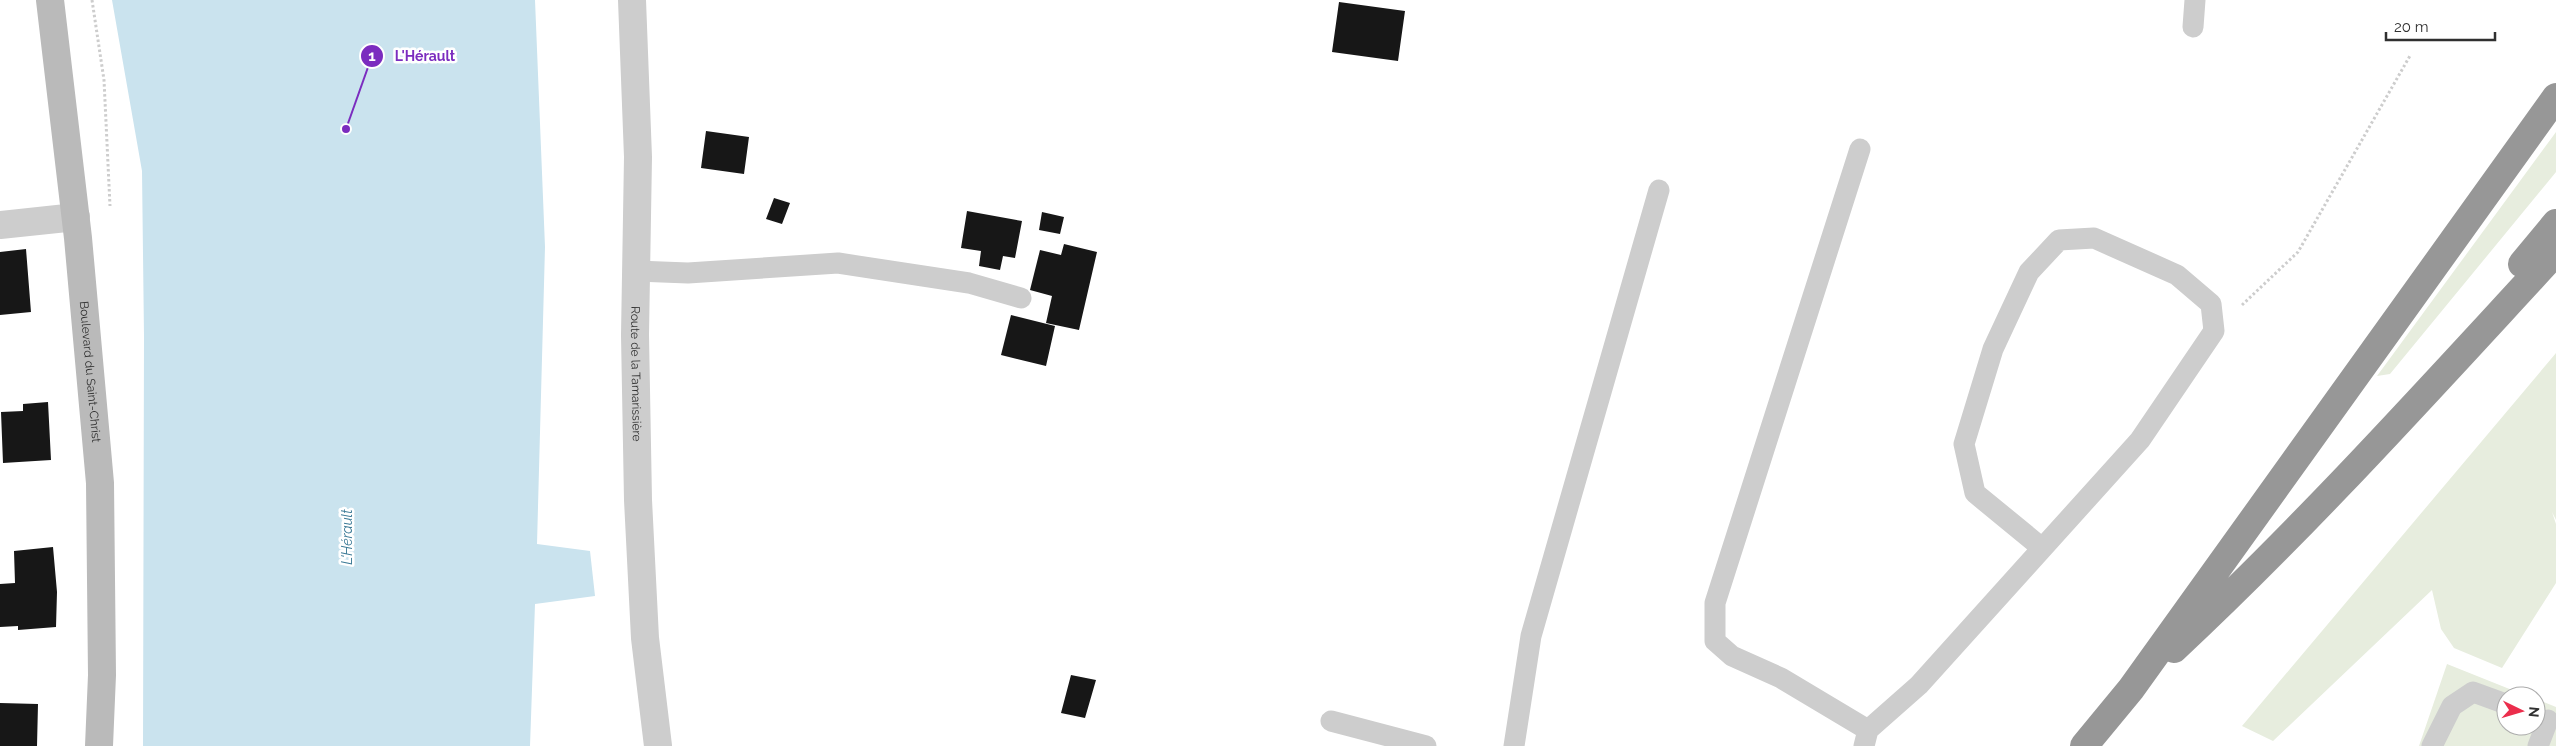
<svg xmlns="http://www.w3.org/2000/svg" width="2556" height="746" viewBox="0 0 2556 746" font-family="Raleway,sans-serif">
<style>
.green{fill:#e7edde}
.water{fill:#cae3ee}
.building{fill:#171717}
.lines{fill:none;stroke-linecap:round;stroke-linejoin:round}
.path{stroke:#cdcdcd;stroke-width:3;stroke-dasharray:2.5 2.5;stroke-linecap:butt}
.lane{stroke:#cdcdcd;stroke-width:21}
.street{stroke:#cdcdcd;stroke-width:28}
.secondary{stroke:#bababa;stroke-width:28}
.highway{stroke:#979797;stroke-width:28}
.labels{text-anchor:middle;dominant-baseline:central;stroke-width:5;stroke-linejoin:round;paint-order:stroke}
.street-label{font-size:12px;fill:#303030;stroke:#fff}
.water-label{font-size:14px;font-style:italic;fill:#3b7a96;stroke:#fff}
.leader{fill:none;stroke:#7b2cbf;stroke-width:2}
.callout-dot{fill:#7b2cbf;stroke:#fff;stroke-width:2}
.mark-label{font-size:15px;text-anchor:middle;font-weight:bold;fill:#fff}
.callout-label{font-size:14px;text-anchor:middle;font-weight:bold;fill:#7b2cbf;stroke:#fff;stroke-width:5;stroke-linejoin:round;paint-order:stroke}
</style>
<rect width="100%" height="100%" fill="#fff"/>
<path class="green" d="M2556,132v40l-166,202 -13,2z
M2556,353v167l-4,-8 4,12v59l-54,85 -48,-20 -13,-19 -9,-39 -159,151 -31,-15z
M2447,664l80,32h-21v30h30v-27l20,8v39h-137z"/>
<path class="water" d="M112,0h423l10,247 -8,297 53,7 5,45 -60,8 -5,142h-387l1,-410 -2,-165z"/>
<path class="building" d="M1339,2l66,9 -7,50 -66,-9z
M706,131l43,6 -5,37 -43,-6z
M774,198l16,5 -8,21 -16,-5z
M967,211l55,10 -7,37 -12,-2 -3,14 -21,-4 2,-15 -20,-3z
M1042,212l22,5 -4,17 -21,-4z
M1064,244l33,8 -18,78 -33,-7 6,-27 -22,-6 10,-40 21,5z
M26,249l5,63 -31,3v-63z
M1011,315l44,11 -9,40 -45,-11z
M48,402l3,58 -48,3 -2,-51 22,-1v-7z
M53,547l4,45 -1,35 -38,3v-4l-18,1v-43l15,-1 -1,-32z
M1071,675l25,5 -11,38 -24,-5z
M0,703l38,1 -1,42h-37z"/>
<g class="lines">
<path class="path" d="M92,0l12,80 6,126
M2242,305l56,-53 113,-198"/>
<path class="lane" d="M2193,27l2,-27
M1860,149l-145,454v38l17,15 49,22 87,52
M636,271l52,2 150,-10 131,20 52,15
M1331,721l95,25
M1514,746l17,-110 128,-446
M1864,746l4,-16 51,-45 221,-245 74,-109 -3,-27 -34,-29 -83,-37 -35,2 -30,32 -36,77 -29,95 11,49 67,55
M2432,746l20,-40 21,-14 33,12
M2538,746l10,-26"/>
<g class="street">
<path id="s1" d="M632,0l6,157 -3,178 3,165 7,138 13,108"/>
<path d="M0,225l76,-8"/>
</g>
<path class="secondary" id="s2" d="M50,0l28,238 22,245 2,192 -3,71"/>
<path class="highway" d="M2522,264l34,-41
M2174,649c134,-125 257,-262 382,-397
M2084,746l47,-57 425,-592"/>
</g>
<g class="labels">
<g class="street-label">
<text stroke="none"><textPath href="#s2" startOffset="374">Boulevard du Saint-Christ</textPath></text>
<text stroke="none"><textPath href="#s1" startOffset="374">Route de la Tamarissière</textPath></text>
</g>
<g class="water-label">
<text transform="translate(347 537) rotate(-90)">L'Hérault</text>
</g>
</g>
<path class="leader" d="M346 129L372 56"/>
<g class="callout-dot">
<circle cx="346" cy="129" r="5"/>
<circle cx="372" cy="56" r="12"/>
</g>
<g class="mark-label">
<text x="372" y="61">1</text>
</g>
<g class="callout-label">
<text x="425" y="61">L'Hérault</text>
</g>
<g transform="translate(2521 711) rotate(95)"><circle r="24" fill="#ffffff" stroke="#acacac"/>
<path d="M0-4L9 19L0 12L-9 19Z" fill="#eb2e4c"/>
<text y="-8" font-size="14" font-weight="bold" text-anchor="middle" fill="#303030">N</text>
</g>
<path d="M2386 32v8h109v-8" fill="none" stroke="#303030" stroke-width="2.5"/>
<text x="2394" y="32" font-size="15" fill="#303030" stroke="#ffffff" stroke-width="4" paint-order="stroke">20 m</text>
</svg>
